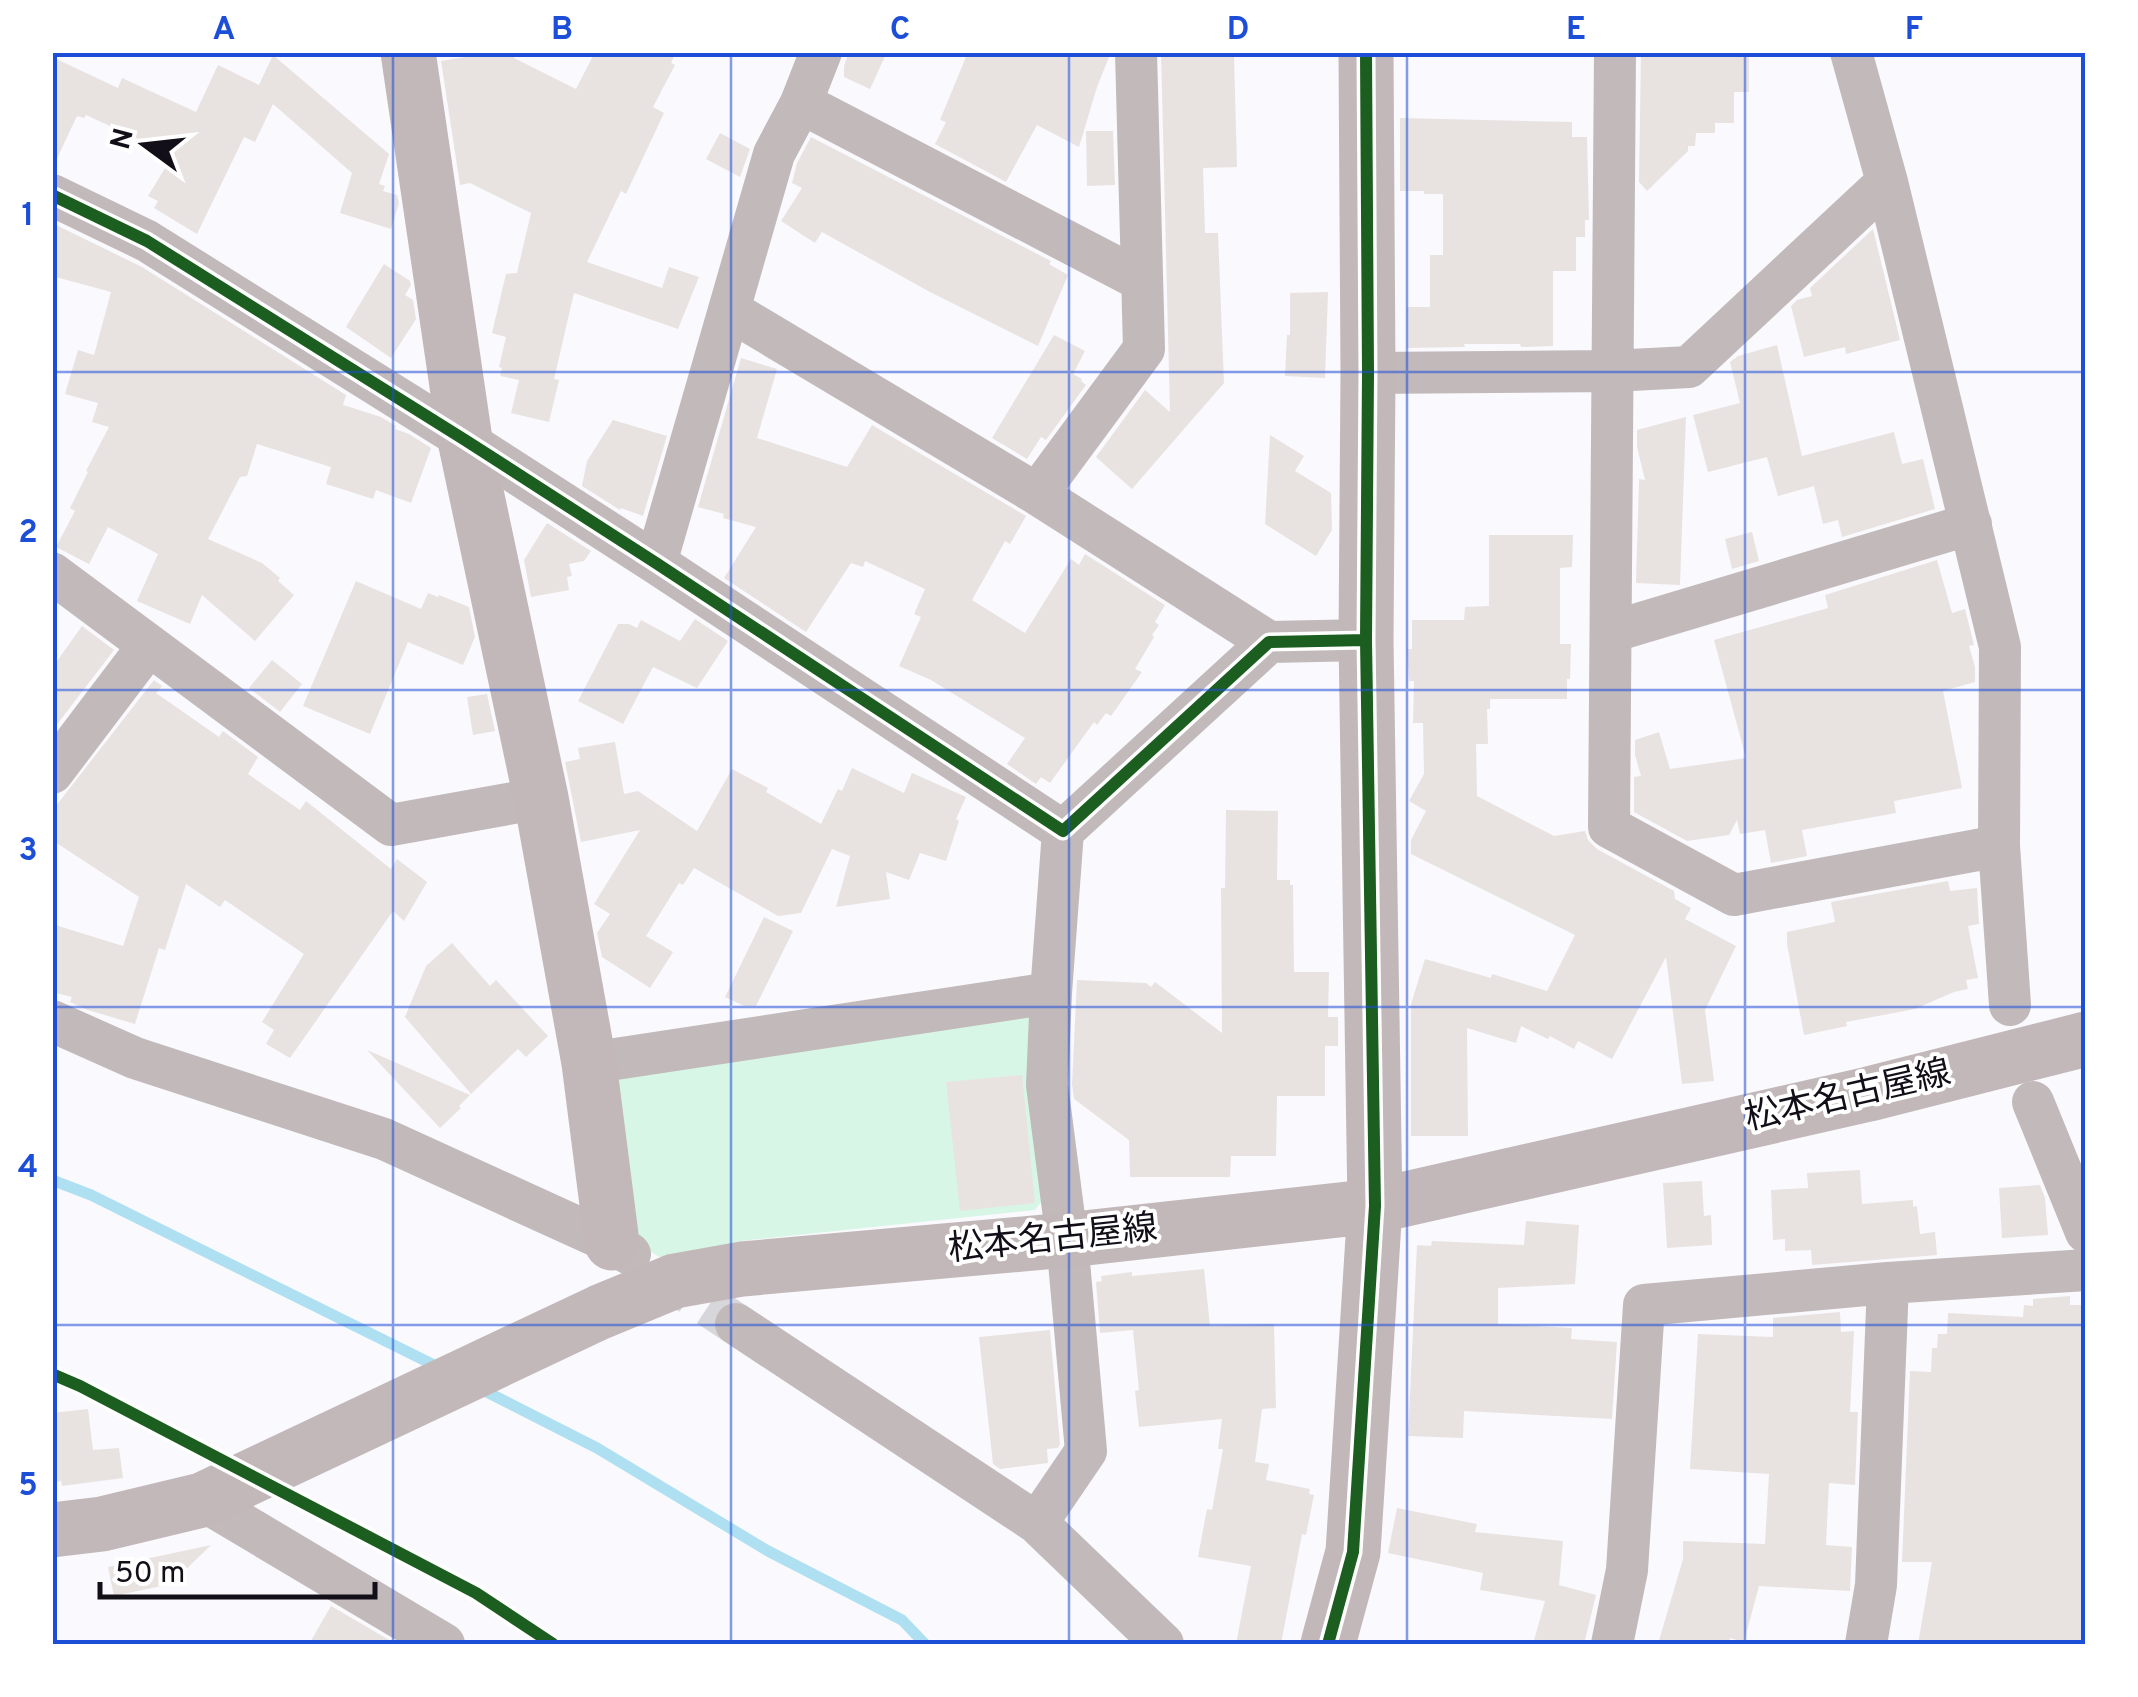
<svg xmlns="http://www.w3.org/2000/svg" width="2138" height="1697" viewBox="0 0 2138 1697" font-family="Overpass,'Noto Sans JP',sans-serif">
<style>
.green{fill:#d7f6e6}
.lines{fill:none;stroke-linecap:round;stroke-linejoin:round}
.stream{stroke:#aee0f2;stroke-width:11}
.building{fill:#e8e3e1}
.street-tunnel{stroke:#d7d6db;stroke-width:42;stroke-dasharray:42 21;stroke-linecap:butt}
.street{stroke:#c2b9ba;stroke-width:42}
.secondary{stroke:#c2b8b9;stroke-width:55}
.cycleway-casing{stroke:#fff;stroke-width:19}
.cycleway{stroke:#1b5e20;stroke-width:12}
.grid{fill:none;stroke:#1d4ed8;stroke-width:2.5;stroke-opacity:0.55}
.labels{text-anchor:middle;dominant-baseline:central;stroke-width:8;stroke-linejoin:round;paint-order:stroke}
.street-label{font-size:35px;fill:#120f19;stroke:#fff}
.neatline{fill:none;stroke:#1d4ed8;stroke-width:4}
.grid-label{font-size:32px;text-anchor:middle;font-weight:bold;fill:#1d4ed8}
</style>
<rect width="100%" height="100%" fill="#faf9fd"/>
<path class="green" d="M1036,1016l9,181 -10,13 -294,31 -76,19 -21,-12 -10,-13 -17,-162z"/>
<g class="lines">
<path class="stream" d="M52,1180l39,15 349,173
M479,1388l118,60 171,103 134,69 23,24"/>
</g>
<path class="building" d="M497,52h17v6l62,31 19,-37h81l-5,11 4,2 -22,42 11,6 -38,81 -5,-3 -34,71 75,26 7,-21 30,10 -21,52 -104,-36 -20,86 5,1 -10,42 -38,-9 8,-33 -19,-4 2,-8 -3,-1 7,-30 -14,-4 14,-59 11,-1 14,-60 -61,-30 -10,2 -19,-124z
M849,52h38l-17,37 -26,-12v-11z
M968,52h143l-14,35 -18,60 -42,-22 -31,57 -71,-38 11,-22 -6,-2z
M1161,52l72,2 1,2 3,111 -34,1 2,65h13l6,150 -92,106 -36,-32 49,-67 25,22z
M1641,52h108v40h-15v31h-19v10h-19l-1,13h-7v5l-41,40 -8,-9z
M273,55l116,99 -10,30 6,2 -2,5 14,4 2,8 -8,26 -51,-16 12,-40 -79,-69 -18,38 -11,-5 -47,97 -43,-26 4,-7 -10,-5 25,-41 -87,-40 -2,3 -7,-2 -25,53v-112l66,31 4,-10 74,34 22,-47 41,20z
M1400,118l172,4v15h15l2,83h-4v17h-9v34h-23v75l-32,1 -1,-3h-56l1,3 -58,1v-41h23v-52h13v-61h-19v-3h-24z
M1086,131h27l2,54 -28,1z
M720,133l30,16 -10,28 -34,-18z
M811,137l240,124 -2,3 19,11 -30,71 -108,-54 -108,-60 -7,11 -34,-22 21,-33 -10,-5 5,-20z
M52,223l90,44 204,128 -3,10 38,12 15,9 -1,3 14,5 22,14 -20,55 -35,-13 -3,9 -47,-15 5,-17 -74,-23 -10,32 -7,1 -32,62 54,24 18,15 -2,3 16,14 -39,46 -53,-46 -12,29 -53,-23 21,-47 -50,-27 -19,37 -33,-17 19,-36 -5,-3 18,-36 -2,-1 23,-44 -17,-5 6,-19 -33,-9 13,-44 16,5 17,-63 -59,-16z
M1873,229l27,111 -54,14 -1,-7 -41,10 -13,-51 6,-6 15,-4 -2,-8z
M384,264l26,17 1,4 -6,10 8,5 3,19 -25,39 -45,-31z
M1328,292l-3,86 -40,-2 2,-41h3v-42z
M1054,335l31,16 -12,23 9,5 -1,2 5,4 -40,55 -5,-3 -14,22 -35,-21z
M1777,345l25,111 92,-24 8,32 21,-5 12,50 -93,28 -4,-17 -15,4 -9,-38 -36,10 -11,-39 -59,15 -15,-57 47,-12 -10,-41 8,-6z
M741,358l36,11 -20,69 90,29 25,-42 154,91 -16,28 -5,-3 -33,59 53,33 46,-74 8,6 6,-11 80,51 -10,17 4,3 -7,10 2,2 -19,32 7,3 -31,44 -5,-3 -9,12 -3,-3 -44,61 -9,-6 -5,7 -29,-20 18,-26 -94,-58 -32,-14 22,-49 -7,-3 11,-25 -60,-28 -2,6 -12,-4 -45,69 -82,-54 32,-51 -33,-9 1,-4 -26,-7z
M1686,417l-6,168 -44,-2 3,-104 6,1 -8,-33v-17z
M613,420l54,16 -24,80 -22,-8 -1,2 -38,-24 5,-25z
M1270,435l34,21 -9,15 36,22 1,37 -16,26 -51,-32z
M547,523l44,28 -7,10 -15,3 3,12 -5,1 2,13 -38,7 -7,-37z
M1752,532l7,29 -27,8 -7,-30z
M1489,535h84l-1,32 -12,1v76h11l-1,35h-3v20h-77v10h-3l1,35h-12l1,52 77,40 31,-5 3,9 9,9 77,42 1,8 16,9 -6,11 51,27 -31,64 9,71 -32,3 -16,-127 -54,102 -34,-18 -4,8 -24,-13 -2,3 -27,-13 -5,17 -49,-15 1,108h-57v-132l14,-45 66,19 1,-4 55,17 28,-56 -164,-81v-14l15,-29 -17,-10 15,-27 -1,-51h-10l1,-42h-5l-2,-32h5v-29h52l1,-13 24,-1z
M1937,560l15,53 13,-4 9,36 -5,1 6,21v15l-32,9 19,97 -68,13 2,12 -94,17 5,26 -36,7 -6,-33 -25,4 -3,-14 -8,15 -42,6 -53,-29v-35l7,-1 -6,-21v-15l24,-8 11,37 76,-11 -32,-118 114,-32 -3,-13z
M356,581l65,28 7,-16 10,4 1,-2 30,12 6,30 -12,28 -55,-23 -38,92 -67,-28z
M695,619l33,22 -31,47 -44,-21 -30,57 -45,-23 40,-77h11l8,4 4,-8 39,21z
M82,626l32,24 -62,81v-63z
M272,660l30,24 -22,28 -31,-24z
M154,680l8,6 -6,7 63,44 4,-6 35,26 -10,17 52,36 6,-9 85,68 6,-10 30,23 -23,39 -11,-10 -103,147 -24,-14 8,-14 -12,-8 42,-68 -79,-54 -5,7 -34,-23 -21,66 -6,-2 -24,76 -47,-14 -18,-8 2,-5 -20,-5v-68l71,22 16,-49 -87,-57v-29z
M487,694l8,37 -22,4 -6,-38z
M615,742l9,52 14,-3 59,40 35,-62 36,19 -2,4 55,32 17,-35 4,2 10,-23 52,25 8,-20 54,24 -10,22 3,2 -13,40 -26,-8 -11,27 -23,-8 4,27 -54,8 14,-51 -18,-7 -31,64 -23,3 -84,-48 -11,17 -4,-2 -33,53 27,16 -23,36 -48,-31 -5,-24 13,-19 -16,-10 46,-74 -59,12 -16,-80 15,-3 -2,-11z
M1226,810l52,1 -1,69h13v5h3l1,87h35l-1,45h10v29h-13v50h-48l-1,60h-45l-1,21h-100l-1,-37 -55,-41 -2,-15 5,-104 69,3 5,4 4,-5 67,51 -1,-145h4z
M1948,881l2,10 27,-3 2,36 -11,2 10,52 -12,2 2,9 -14,3 -39,17 -69,13 1,4 -43,9 -17,-91v-12l48,-10 -4,-20z
M764,917l29,14 -37,75h-12l-19,-9z
M452,943l38,43 6,-6 52,56 -22,21 -8,-8 -47,45 -66,-77 21,-51z
M367,1050l103,45 -11,11 2,2 -21,20z
M1022,1075l13,128 -75,8 -14,-129z
M1860,1170l2,34 51,-4v7l4,-1 3,28 15,-2 2,23 -125,10 -1,-15 -26,1v-12l-12,1 -2,-50 37,-2 -1,-15z
M1702,1181l2,35 7,-1 1,30 -45,3 -4,-65z
M2040,1185l5,13 3,37 -46,3 -3,-50z
M1526,1221l53,4 -4,59 -77,4v36l74,4 -1,11 46,3 -5,77 -148,-8 -1,27 -55,-2 9,-191 14,1 1,-5 92,4z
M1204,1269l6,57 64,-2 2,84 -14,1 -7,53 14,2 -3,16 44,9 -1,5 5,1 -8,40 -4,-1 -21,110h-45l15,-78 -53,-9 9,-48 5,1 11,-61h-5l4,-30 -83,8 -4,-36 4,-1 -6,-60 -33,3 -4,-51 6,-1 -1,-5 31,-4v4z
M2070,1296v9h16v339h-168l14,-82h-30l8,-191 21,1 1,-24h5l1,-14h9l1,-21 75,4 1,-12 9,1v-7z
M1840,1312l1,20 13,-1 -4,81h8l-3,73 -26,-2 -3,62 26,2 -2,44 -91,-5 -15,56 -14,-4 -2,6h-70l25,-85v-18l82,3 4,-70 -79,-5 8,-135 75,3v-19z
M1050,1330l10,114 -2,4 -11,1 1,14 -48,6 -7,-5 -14,-127z
M88,1409l5,41 26,-2 4,30 -61,8 -1,-5 -9,1v-69z
M1397,1508l80,16 -2,8 88,9 -4,44 37,10 -12,49h-51l12,-43 -65,-11 3,-17 -95,-20z
M211,1545l-40,39 -57,12 -6,-29z
M331,1606l65,38h-87z"/>
<g class="lines">
<path class="street-tunnel" d="M656,1271l80,53"/>
<path class="street" d="M1615,52l-6,775 125,68 265,-49
M1851,52l36,130 113,465 -1,199 11,159
M801,103l340,177
M52,195l95,46 318,199 191,123 407,268 206,-189 97,-2
M729,310l308,184 232,148
M1368,373l244,-2 77,-4 198,-185
M1037,494l107,-145 -8,-297
M656,563l118,-409 27,-51 20,-51
M52,573l339,252 150,-27
M1611,632l360,-108
M52,773l97,-128
M52,1021l83,37 249,81 228,104 18,11
M589,1063l462,-70
M2033,1102l53,130
M736,1324l301,199 126,121
M202,1500l242,144
M1037,1523l49,-72 -19,-211 -20,-155 4,-92 12,-162
M1612,1644l15,-74 17,-265 244,-22 198,-13
M1866,1644l10,-59 12,-302"/>
<path class="secondary" d="M408,52l57,388 76,358 48,265 23,180
M52,1530l50,-6 100,-24 398,-188 75,-31 67,-12 325,-29 308,-34 494,-112 217,-55
M1328,1644l25,-92 22,-346 -9,-566 2,-267 -2,-321"/>
<g class="cycleway-casing">
<path id="cycleway" d="M52,195l95,46 318,199 191,123 407,268 206,-189 97,-2
M52,1374l28,12 396,207 77,51
M1328,1644l25,-92 22,-346 -9,-566 2,-267 -2,-321"/>
</g>
<use href="#cycleway" class="cycleway"/>
</g>
<path class="grid" d="M393,52v1592M731,52v1592M1069,52v1592M1407,52v1592M1745,52v1592M52,372h2034M52,690h2034M52,1007h2034M52,1325h2034"/>
<g class="labels">
<g class="street-label">
<text transform="translate(1848 1097) rotate(-13)">松本名古屋線</text>
<text transform="translate(1053 1240) rotate(-6)">松本名古屋線</text>
</g>
</g>
<rect width="2138" height="1697" fill="none" stroke="#ffffff" stroke-width="110"/>
<g transform="translate(145 145) rotate(285)" stroke="#ffffff" stroke-width="8" paint-order="stroke">
<path d="M0-8L18 38L0 25L-18 38Z" fill="#120f19"/>
<text y="-15" font-size="28" font-weight="bold" text-anchor="middle" fill="#120f19">N</text>
</g>
<path d="M100 1582v15h275v-15" fill="none" stroke="#120f19" stroke-width="5"/>
<text x="115" y="1582" font-size="30" fill="#120f19" stroke="#ffffff" stroke-width="8" paint-order="stroke">50 m</text>
<rect x="55" y="55" width="2028" height="1587" class="neatline"/>
<g class="grid-label">
<text x="224" y="39">A</text>
<text x="562" y="39">B</text>
<text x="900" y="39">C</text>
<text x="1238" y="39">D</text>
<text x="1576" y="39">E</text>
<text x="1914" y="39">F</text>
<text x="28" y="225">1</text>
<text x="28" y="542">2</text>
<text x="28" y="860">3</text>
<text x="28" y="1177">4</text>
<text x="28" y="1495">5</text>
</g>
</svg>
